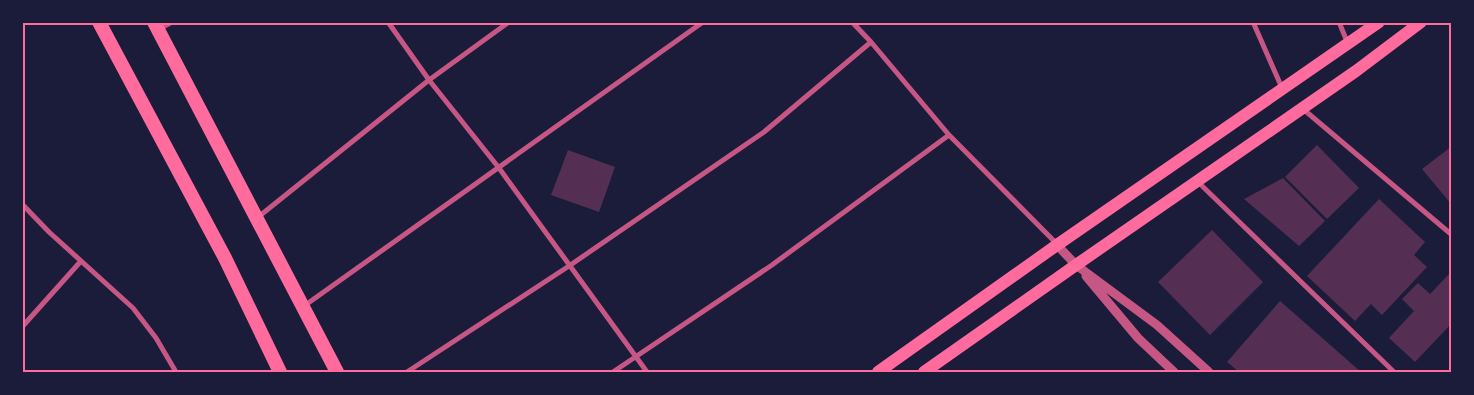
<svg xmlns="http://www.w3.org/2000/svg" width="1474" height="395" viewBox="0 0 1474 395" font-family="Jost,sans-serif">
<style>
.building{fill:#542f53}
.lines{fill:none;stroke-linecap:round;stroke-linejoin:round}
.minor{stroke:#c65784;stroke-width:5}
.tertiary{stroke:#c65784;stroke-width:9}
.primary{stroke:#ff6b9d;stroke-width:12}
.trunk{stroke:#ff6b9d;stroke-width:14}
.neatline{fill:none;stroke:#ff6b9d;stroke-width:2}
</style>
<rect width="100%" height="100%" fill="#1b1b3a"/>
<path class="building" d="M1317,145l42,43 -32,31 -42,-42z
M1452,146v59l-30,-36z
M568,150l47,17 -16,45 -48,-17z
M1283,178l42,43 -26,25 -55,-47z
M1379,199l46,43 -11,13 13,12 -45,48 -11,-11 -16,17 -48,-45z
M1212,230l51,52 -53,53 -52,-53z
M1449,274l3,2v47l-37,39 -26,-24 25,-27 -12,-12 16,-16 12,11z
M1280,301l81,71h-122l-12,-10z"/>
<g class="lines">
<path class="minor" d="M388,22l41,58 70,88 148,204
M852,22l19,20 78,93 108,109
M1253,22l29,66
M1339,22l9,22
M1451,22l1,1
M159,29l13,-7
M1303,109l149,126
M1197,181l197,191
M22,204l27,28 84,76 23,30 20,34
M257,218l172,-138 80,-58
M304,306l399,-284
M22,327l59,-66
M407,372l162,-106 195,-134 107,-90
M613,372l159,-107 177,-130"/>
<path class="tertiary" d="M1057,245l19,20 81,60 52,47
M1086,276l52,62 36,34"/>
<path class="primary" d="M878,372l179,-127 322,-223
M924,372l152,-107 280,-194 65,-49"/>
<path class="trunk" d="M99,22l126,236 55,114
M154,22l183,350"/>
</g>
<rect width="1474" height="395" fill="none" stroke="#1b1b3a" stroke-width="48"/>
<rect x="24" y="24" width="1426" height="347" class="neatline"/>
</svg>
